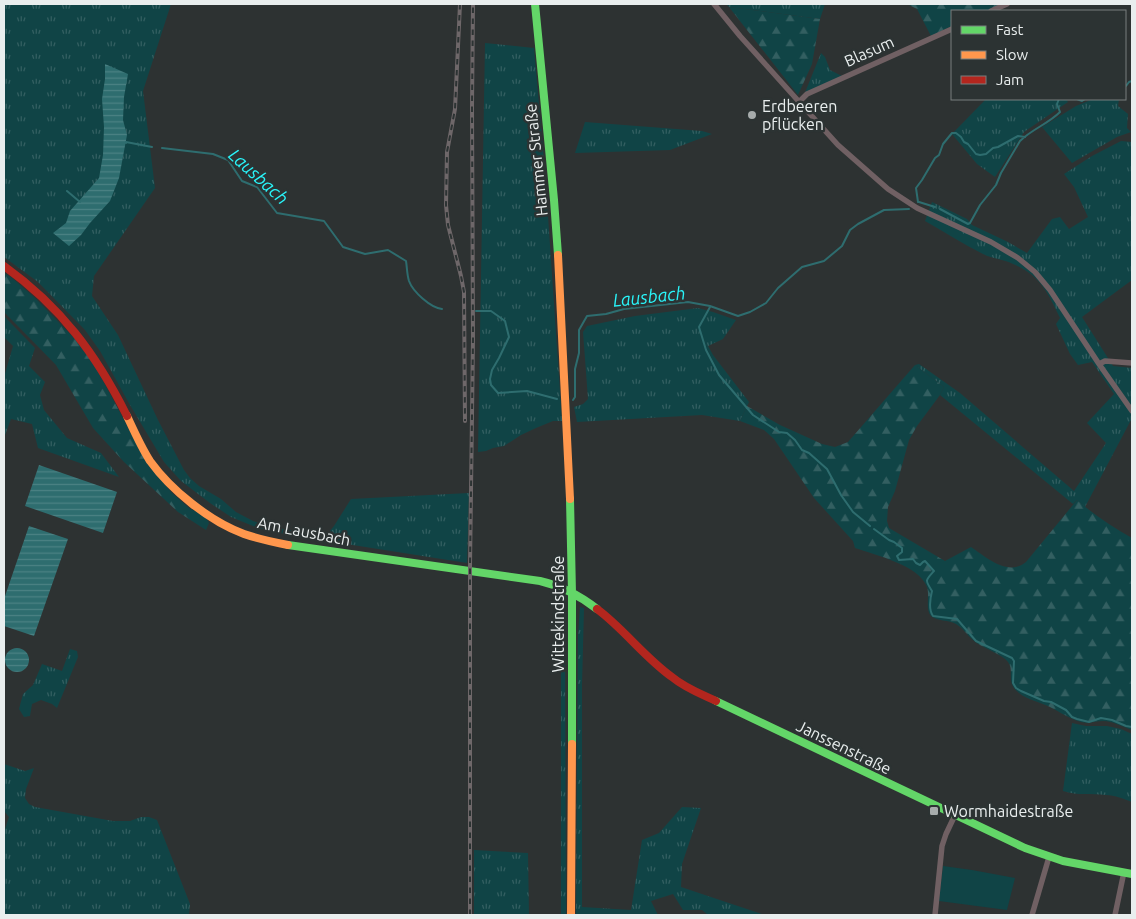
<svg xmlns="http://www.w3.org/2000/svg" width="1136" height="919" viewBox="0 0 1136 919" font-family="Ubuntu,sans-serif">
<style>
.grass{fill:url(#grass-tufts)}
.forest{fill:url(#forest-firs)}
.park{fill:#104446}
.water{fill:url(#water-rules)}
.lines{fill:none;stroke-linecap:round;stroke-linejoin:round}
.stream{stroke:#2e6d6f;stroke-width:2}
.street{stroke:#706063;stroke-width:5.5}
.fast{stroke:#63d668;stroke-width:8}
.slow{stroke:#ff974d;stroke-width:8}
.jam{stroke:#b3261e;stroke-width:8}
.rail-casing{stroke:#6e6769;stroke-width:4}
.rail{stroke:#2c3333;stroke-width:2;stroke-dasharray:5.5;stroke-linecap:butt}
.poi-dot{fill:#a7acac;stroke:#2c3333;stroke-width:2}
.labels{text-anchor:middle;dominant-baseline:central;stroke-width:5;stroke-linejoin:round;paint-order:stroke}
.street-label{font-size:16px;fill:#e9eeee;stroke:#2c3333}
.poi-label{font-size:16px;fill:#e9eeee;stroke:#2c3333;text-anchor:start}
.water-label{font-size:18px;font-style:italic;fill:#29f5fa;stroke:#2c3333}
</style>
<defs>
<pattern id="grass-tufts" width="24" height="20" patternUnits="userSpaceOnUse" patternTransform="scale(1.25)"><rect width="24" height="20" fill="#104446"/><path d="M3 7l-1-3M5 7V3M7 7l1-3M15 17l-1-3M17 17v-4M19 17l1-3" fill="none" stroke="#335f61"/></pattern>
<pattern id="forest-firs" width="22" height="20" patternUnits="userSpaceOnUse" patternTransform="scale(1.25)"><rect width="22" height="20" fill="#104446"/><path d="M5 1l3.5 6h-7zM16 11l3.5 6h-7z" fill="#335f61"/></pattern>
<pattern id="water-rules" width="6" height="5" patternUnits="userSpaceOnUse" patternTransform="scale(1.25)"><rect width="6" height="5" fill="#2e6d6f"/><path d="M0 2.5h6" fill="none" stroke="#4c8284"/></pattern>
</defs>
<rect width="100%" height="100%" fill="#2d3232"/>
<path class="grass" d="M4,4h167l-28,87 12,97 -61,88 -2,20 26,39 40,85 26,50 6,8 9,8 22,13 15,13 17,9 20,6 52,10 9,-11 17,-27 118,-6 -2,70 -127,-20 -20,-1 -62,-14 -27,-11 -21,-14 -29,-22 -17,-19 -34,-57 -30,-54 -15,-21 -47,-48 -34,-25z
M726,4h99l-5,15 -91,-12z
M485,43l49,5 11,124 17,249h-9l-17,7 -15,7 -17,11 -11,2 -7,3 -8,1z
M821,53l4,4 5,13 14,7 -40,18z
M986,99h80l2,3 -44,30 -29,45 -18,-13 -25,-30z
M1093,99h26l-1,7 10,8 -1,14 4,4 -14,5 -45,26 -30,-36 34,-21z
M585,122l117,9 10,3 -42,16 -95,3z
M1121,141l11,1v138l-50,37 31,49 19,2v53l-1,-1 -46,87 -8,-7 -4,4 -133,-109 4,-8 -29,-22 4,-1 41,29 114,98 32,-48 -19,-20 27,-29 -22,-32 -14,3 -8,-11 -14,-30 4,-6c-12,-25 -20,-43 -47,-54 -10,-5 -20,-5 -30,-10 -20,-10 -38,-22 -58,-33l7,-19 35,17 5,6 36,17 19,11 25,-34 8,-2 9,12 19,-12 -14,-30 -10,-13 28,-18z
M698,308l15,4 23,8 -13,19 -15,7 5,9 36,47 -9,19 -38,-6 -125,7 -3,-15 9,-3 5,-5 -5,-67 4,-6 48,-10z
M4,316l31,32 -6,18 16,16 -5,13 4,15 23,28 34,15 18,24 -81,-29 -6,-24 -21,-5 -7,19v-61l9,-31 -9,-9z
M580,607l4,1 -2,77v222l49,3 11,-70 17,-7 23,-26 19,1 -19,56 -1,23 84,28h-57l-6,-5h-19l-10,-16 -22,7 7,14h-82l2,-280z
M561,618h4l1,297h-5z
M70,649l7,2 1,6 -21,51 -5,-4 -11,-4 -9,4 -2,12 -6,1 -5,-8 4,-15 10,-9 9,-21 20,7z
M1072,723l14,3h21l14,3 11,5v68c-8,-3 -17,-7 -26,-7 -15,-2 -28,1 -43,-4z
M4,764l21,7 9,-3 -8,21 -1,9 4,6 6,3 78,14h17l11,-4h8l8,3 33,84 -1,11h-185v-83l5,-15 -5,-6z
M474,850l54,3 1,62h-55z"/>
<path class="forest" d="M907,4h96l-17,7h-34v15l-21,10 -14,-27z
M729,7l91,12 -8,45 -14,31z
M4,273l8,5 24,21 39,40 19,25 53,99 25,30 17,15 16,8 4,7 -3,7 -28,-18 -54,-50 -31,-34 -37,-63 -52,-53z
M915,365l29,22 -4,8 -23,31 -8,14 -14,51 -7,16 -1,14 2,7 56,33 26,-14c15,10 37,30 55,15l51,-62c17,15 36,27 55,38v192c-9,-3 -19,-9 -29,-9 -7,0 -14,3 -22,1 -11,-3 -21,-10 -31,-15 -10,-5 -22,-7 -31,-14 -14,-11 -4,-22 -11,-31 -4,-7 -28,-15 -35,-22 -6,-5 -10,-12 -17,-16 -6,-4 -20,-3 -25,-8 -6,-7 -1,-20 -4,-29 -8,-22 -52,-32 -72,-39l-2,-7 -39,-43 -40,-59 -10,-9 -24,-9 7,-15 33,19 42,19 13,3 13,-5z"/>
<path class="park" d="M943,866l29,4 43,8 -8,32 -68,-9z"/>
<path class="water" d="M105,64l23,10 -4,23 -1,23 4,15 -8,43 -9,23 -20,22 -9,12 -12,11 -16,-13 13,-10 4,-12 29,-33 4,-23 1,-28 -2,-28 3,-20z
M39,465l78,27 -14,41 -78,-27z
M29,526l39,13 -34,97 -30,-10v-27z
M5 660a12 12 0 1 1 24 0a12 12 0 1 1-24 0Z"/>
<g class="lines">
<path class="stream" d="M1125,86h1l3,-4 3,-1
M1077,99l5,2 3,-2
M126,143v-1l26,5
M162,148l51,6 15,6 14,21 15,6 20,26 47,8 19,26 22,7 23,-4 18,11c1,6 1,14 3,20 4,11 22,27 33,28
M67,191l13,11
M918,202l-2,-14 6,-8 13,-22 4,-3 4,-11 9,-11h4l5,4 3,5 4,2 8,10 4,1 6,-1 7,-6 5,-1 20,-11 7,1
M919,202l16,5
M940,209l28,15 2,-1 10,-18 16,-20 5,-12 19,-32c12,-12 28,-17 40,-29l-3,-8 2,-5
M710,307l-11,20 7,23 13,25 34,40 26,17 8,1 8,7 7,10 7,3 18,16 14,26 12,17 17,14
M476,311h15l14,10 4,16 -10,21 -7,12 -2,9 1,6 7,8 29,-2 30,8
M573,400l2,-3v-28l4,-16v-23l8,-14 19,-2 18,-5 64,-7 22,4 28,10 12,-4 16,-9 12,-15 24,-21 22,-6 18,-15 8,-16 8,-6 26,-14 25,-1
M874,529l15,11 5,2 8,6v4l-5,4 2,4 14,-1 3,4 4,2 3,-3 2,-1 9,10c-9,10 -9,9 -2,20 -2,8 -4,18 1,25l24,3 19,22 36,17 2,3 -1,22 3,5 5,3 23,10 7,1 15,8 6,7 5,2 12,3 12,-4 11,2 14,6 6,1"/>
<path class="street" d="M714,4l26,32 79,88 19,21 50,44 29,19 74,34 27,16 17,14 15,18 49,74 33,47
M991,11l16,-7
M799,102l8,-8 145,-65
M1099,364l6,-3 27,2
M935,915l7,-69 4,-12 9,-19
M1032,915l17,-58
M1115,915l9,-43"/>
<path class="fast" d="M535,4l19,196 4,55
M570,499l2,94v151
M288,545l252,36c22,5 39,14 57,28
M716,701l309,147 38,13 69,13"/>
<path class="slow" d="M558,255l12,244
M127,416c7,15 14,31 23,45 21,29 59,60 94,73 14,5 29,8 44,11
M571,915l1,-171"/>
<path class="jam" d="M4,266c57,41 92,88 123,150
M597,609c27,20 47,48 75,68 13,11 29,17 44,24"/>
<g class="rail-casing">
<path id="rail" d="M460,4l-5,105 -8,43 -1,53 2,20 13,51 3,16 1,129
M470,915v-349l3,-227 -1,-233 1,-102"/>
</g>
<use href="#rail" class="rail"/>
</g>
<g class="poi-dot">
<circle cx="752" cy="115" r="5"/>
<rect x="929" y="806" width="10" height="10" rx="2.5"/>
</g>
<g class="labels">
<g class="street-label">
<text transform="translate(869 51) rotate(-24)">Blasum</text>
<text transform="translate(536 160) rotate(-96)">Hammer Straße</text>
<text transform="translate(304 531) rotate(11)">Am Lausbach</text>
<text transform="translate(558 614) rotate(-90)">Wittekindstraße</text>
<text transform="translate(844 747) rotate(26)">Janssenstraße</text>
</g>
<g class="poi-label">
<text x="762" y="106">Erdbeeren<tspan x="762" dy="18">pflücken</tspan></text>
<text x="944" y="811">Wormhaidestraße</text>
</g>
<g class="water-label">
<text transform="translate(259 176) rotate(42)">Lausbach</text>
<text transform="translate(649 296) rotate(-6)">Lausbach</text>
</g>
</g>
<rect width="1136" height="919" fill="none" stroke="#e9eeee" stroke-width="10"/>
<rect x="951" y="10" width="175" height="90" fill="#2c3333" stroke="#787e7e"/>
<rect x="961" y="26" width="25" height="8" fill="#63d668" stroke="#787e7e"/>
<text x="996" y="35" font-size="15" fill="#e9eeee">Fast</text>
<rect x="961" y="51" width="25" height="8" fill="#ff974d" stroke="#787e7e"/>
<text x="996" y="60" font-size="15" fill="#e9eeee">Slow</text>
<rect x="961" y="76" width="25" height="8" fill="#b3261e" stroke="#787e7e"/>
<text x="996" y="85" font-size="15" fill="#e9eeee">Jam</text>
</svg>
